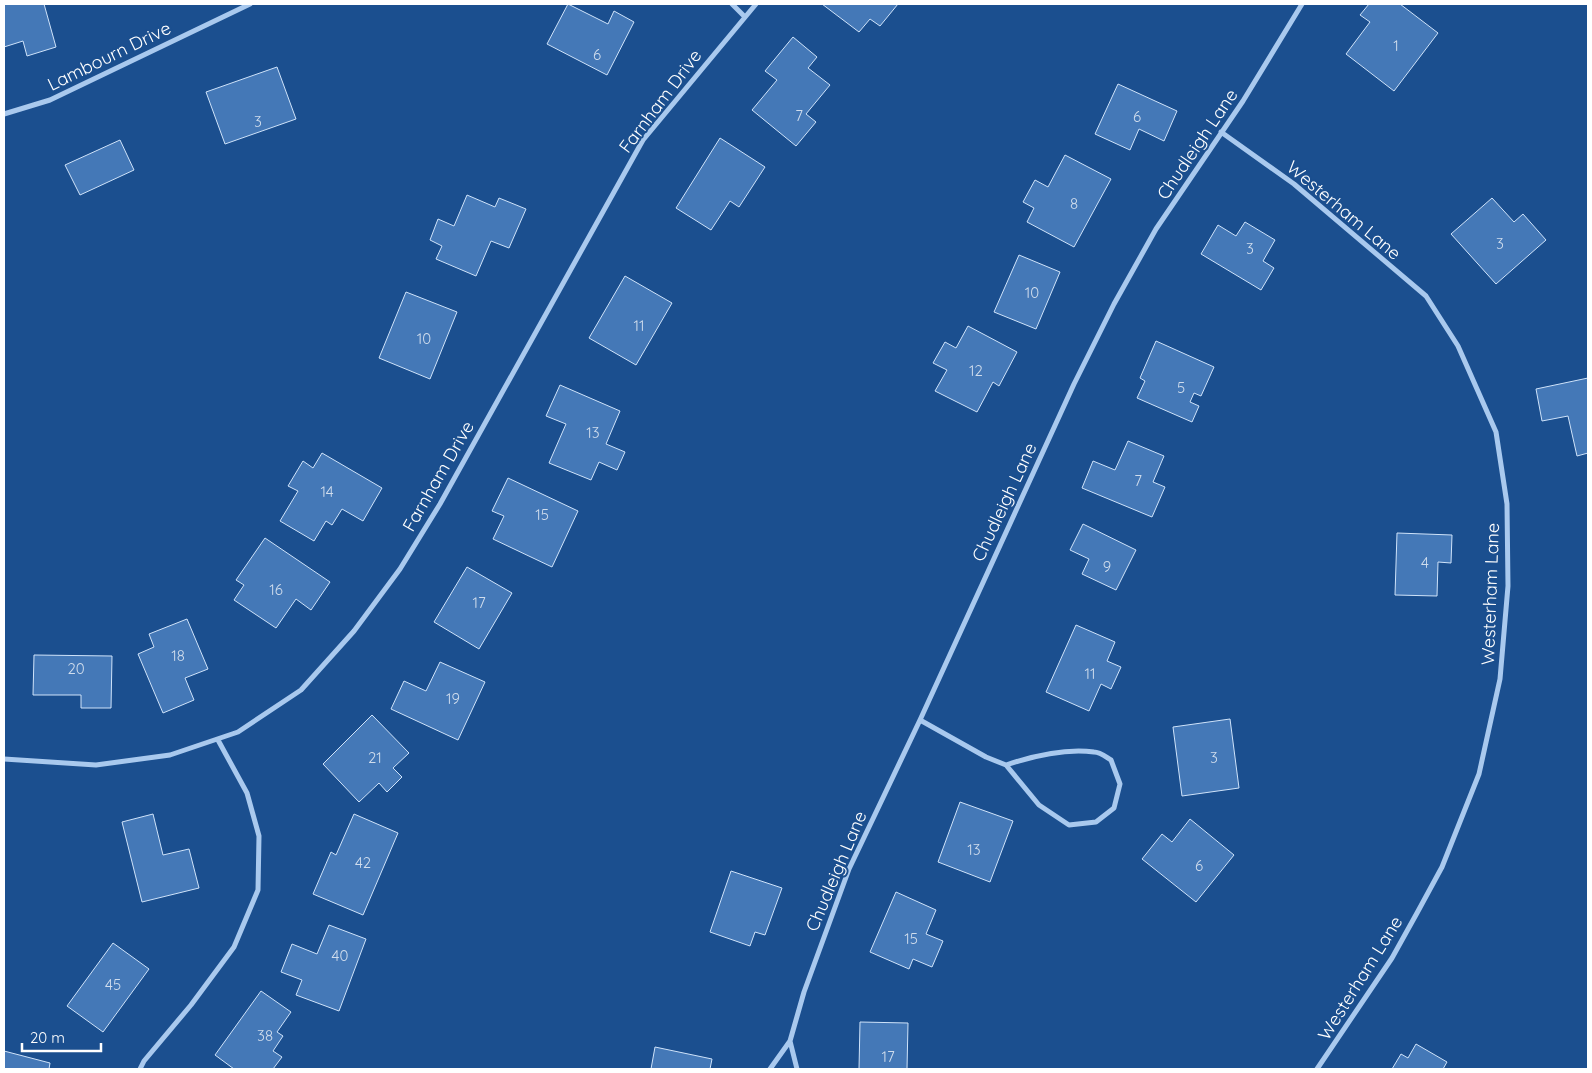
<svg xmlns="http://www.w3.org/2000/svg" width="1592" height="1073" viewBox="0 0 1592 1073" font-family="Quicksand,sans-serif">
<style>
.building{fill:#4478b7;stroke:#cfe3fa}
.lines{fill:none;stroke-linecap:round;stroke-linejoin:round}
.street{stroke:#a9c9ee;stroke-width:5}
.labels{text-anchor:middle;dominant-baseline:central;stroke-width:4;stroke-linejoin:round;paint-order:stroke}
.number-label{font-size:15px;fill:#d0dded}
.street-label{font-size:18px;fill:#fff;stroke:#1b4f8f}
</style>
<rect width="100%" height="100%" fill="#1b4f8f"/>
<path class="building" d="M4,4h40l12,43 -29,9 -4,-15 -19,6z
M568,4l40,20 6,-13 20,11 -27,53 -60,-31z
M822,4h76l-18,22 -10,-7 -11,13z
M1369,4h31l38,29 -44,58 -48,-37 24,-32 -10,-7z
M793,37l24,20 -9,11 22,17 -24,29 10,8 -20,24 -44,-36 25,-30 -12,-9z
M277,67l19,52 -71,25 -19,-52z
M1118,84l59,27 -13,30 -25,-12 -9,21 -35,-16z
M720,138l45,29 -26,40 -9,-6 -19,29 -35,-22z
M120,140l14,30 -54,25 -15,-30z
M1065,155l46,24 -37,68 -47,-25 7,-14 -11,-6 12,-22 13,7z
M467,195l28,12 4,-9 27,11 -17,39 -18,-7 -15,35 -40,-17 6,-13 -12,-6 8,-21 16,7z
M1492,198l22,24 9,-8 23,26 -50,44 -45,-50z
M1245,222l30,18 -12,21 11,7 -13,22 -60,-36 17,-29 18,11z
M1019,255l41,17 -24,57 -42,-17z
M625,276l47,27 -36,62 -47,-27z
M406,292l51,20 -27,67 -51,-21z
M968,326l49,26 -18,34 -6,-4 -16,30 -42,-21 12,-21 -14,-7 12,-21 11,6z
M1156,341l58,26 -13,29 -7,-3 -4,9 9,4 -7,16 -55,-24 8,-17 -5,-3z
M1588,378v75l-11,3 -9,-40 -26,5 -6,-32z
M560,385l60,26 -14,33 19,8 -8,18 -18,-8 -8,18 -42,-17 17,-39 -20,-8z
M1128,441l36,15 -11,26 12,5 -13,30 -70,-29 11,-27 22,9z
M322,453l60,35 -19,33 -21,-12 -10,16 -6,-4 -12,20 -34,-20 18,-30 -10,-5 15,-25 10,7z
M508,478l70,33 -26,56 -59,-28 11,-23 -12,-5z
M1083,524l53,26 -20,40 -34,-16 7,-15 -19,-9z
M1397,533l55,2 -1,28 -13,-1 -1,34 -42,-1z
M265,538l65,44 -19,28 -15,-11 -20,29 -42,-28 10,-15 -8,-5z
M467,567l45,26 -33,56 -45,-27z
M187,619l21,50 -23,9 9,22 -31,13 -25,-59 16,-7 -5,-13z
M1076,625l39,17 -8,19 14,6 -10,22 -10,-5 -12,27 -43,-19z
M34,655l78,1 -1,52h-30v-13h-48z
M440,662l45,20 -27,58 -67,-31 13,-28 22,10z
M372,715l37,38 -16,15 9,9 -15,15 -8,-9 -20,19 -36,-38z
M1230,719l9,69 -57,8 -9,-69z
M960,802l53,19 -23,61 -52,-20z
M153,814l10,41 26,-6 10,39 -57,14 -20,-80z
M354,814l44,19 -35,82 -50,-21 18,-42 5,3z
M1190,819l44,36 -38,47 -54,-43 20,-25 10,8z
M731,871l51,17 -17,47 -10,-3 -5,14 -40,-14z
M896,892l40,18 -10,24 17,7 -11,26 -19,-8 -4,10 -39,-17z
M329,925l37,14 -27,72 -43,-16 6,-15 -21,-8 11,-28 25,10z
M113,943l36,26 -46,63 -36,-26z
M261,991l30,21 -14,20 6,4 -10,15 9,6 -9,12h-39l-19,-14z
M860,1022l48,1 -1,46h-48z
M1416,1044l31,18 -4,7h-51l9,-15 7,4z
M655,1047l57,12 -2,10h-59z
M4,1051l46,12 -1,6h-45z"/>
<g class="lines">
<path class="street" d="M732,4l13,13
M4,114l46,-14 200,-96
M1221,132l73,52 132,112 32,50 38,86 11,72 1,82 -8,93 -21,95 -37,93 -25,46 -25,45 -75,111
M920,720l66,37 20,8 33,40 30,20 27,-3 18,-14 6,-24 -9,-24c-5,-3 -11,-8 -17,-8 -29,-4 -61,4 -88,13
M4,759l92,6 74,-10 68,-23 63,-42 53,-59 46,-62 40,-65 203,-364 113,-136
M790,1041l7,28
M140,1069l4,-8 47,-56 43,-58 24,-57 1,-54 -12,-43 -29,-53
M770,1069l20,-28 14,-49 45,-123 71,-149 154,-336 40,-80 42,-75 87,-128 59,-97"/>
</g>
<g class="labels">
<g class="number-label">
<text x="1396" y="45">1</text>
<text x="597" y="54">6</text>
<text x="799" y="115">7</text>
<text x="1137" y="116">6</text>
<text x="258" y="121">3</text>
<text x="1074" y="203">8</text>
<text x="1500" y="243">3</text>
<text x="1250" y="248">3</text>
<text x="1032" y="292">10</text>
<text x="639" y="325">11</text>
<text x="424" y="338">10</text>
<text x="976" y="370">12</text>
<text x="1181" y="387">5</text>
<text x="593" y="432">13</text>
<text x="1138" y="480">7</text>
<text x="327" y="491">14</text>
<text x="542" y="514">15</text>
<text x="1425" y="562">4</text>
<text x="1107" y="566">9</text>
<text x="276" y="589">16</text>
<text x="479" y="602">17</text>
<text x="178" y="655">18</text>
<text x="76" y="668">20</text>
<text x="1090" y="673">11</text>
<text x="453" y="698">19</text>
<text x="375" y="757">21</text>
<text x="1214" y="757">3</text>
<text x="974" y="849">13</text>
<text x="363" y="862">42</text>
<text x="1199" y="865">6</text>
<text x="911" y="938">15</text>
<text x="340" y="955">40</text>
<text x="113" y="984">45</text>
<text x="265" y="1035">38</text>
<text x="888" y="1056">17</text>
</g>
<g class="street-label">
<text transform="translate(109 56) rotate(-26)">Lambourn Drive</text>
<text transform="translate(660 101) rotate(-53)">Farnham Drive</text>
<text transform="translate(1197 144) rotate(-56)">Chudleigh Lane</text>
<text transform="translate(1344 210) rotate(40)">Westerham Lane</text>
<text transform="translate(438 476) rotate(-60)">Farnham Drive</text>
<text transform="translate(1004 502) rotate(-65)">Chudleigh Lane</text>
<text transform="translate(1490 594) rotate(-88)">Westerham Lane</text>
<text transform="translate(836 871) rotate(-67)">Chudleigh Lane</text>
<text transform="translate(1360 978) rotate(-58)">Westerham Lane</text>
</g>
</g>
<rect width="1592" height="1073" fill="none" stroke="#ffffff" stroke-width="10"/>
<path d="M22 1043v8h79v-8" fill="none" stroke="#ffffff" stroke-width="2.5"/>
<text x="30" y="1043" font-size="15" fill="#ffffff" stroke="#1b4f8f" stroke-width="4" paint-order="stroke">20 m</text>
</svg>
